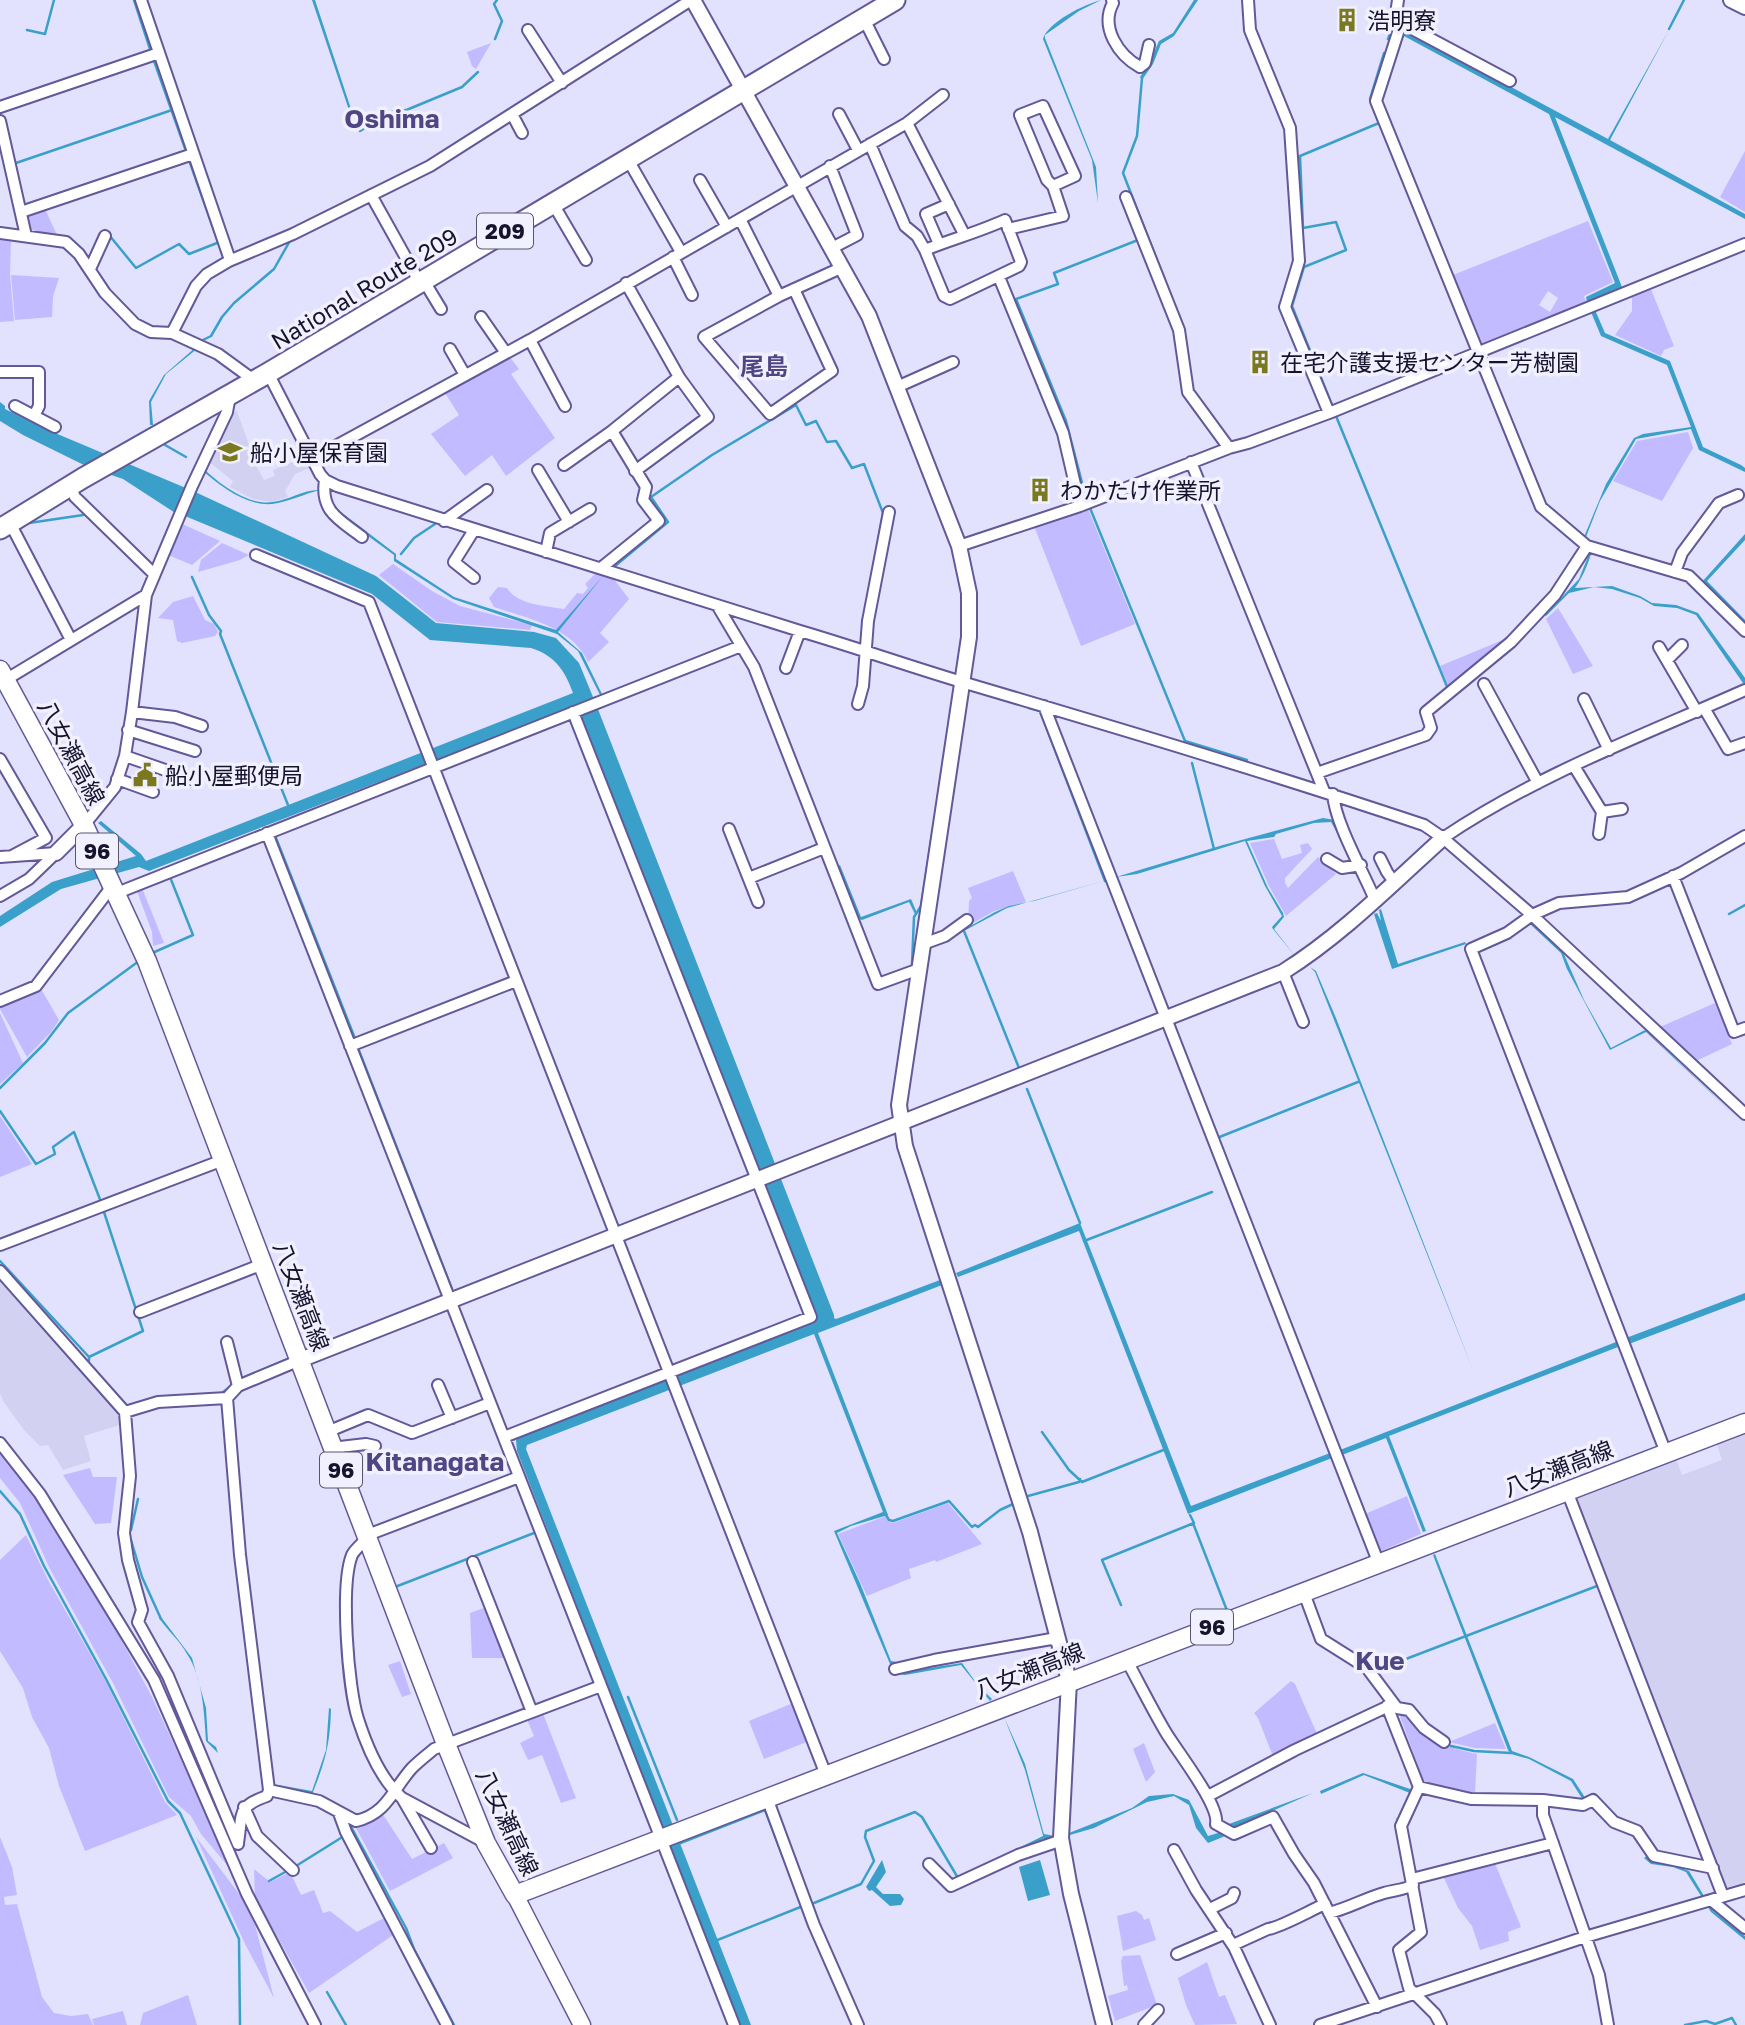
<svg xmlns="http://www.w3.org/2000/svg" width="1745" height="2025" viewBox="0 0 1745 2025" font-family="'Golos Text','Noto Sans JP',sans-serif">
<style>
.built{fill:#d3d1f1}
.green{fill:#c2bbff;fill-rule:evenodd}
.water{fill:#3ba0c9}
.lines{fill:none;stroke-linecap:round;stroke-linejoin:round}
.stream{stroke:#3ba0c9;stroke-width:2.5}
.minor-casing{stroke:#615998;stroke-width:14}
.tertiary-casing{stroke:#615998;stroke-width:18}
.secondary-casing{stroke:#615998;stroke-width:19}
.primary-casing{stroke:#615998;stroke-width:21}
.trunk-casing{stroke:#615998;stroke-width:23}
.minor{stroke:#fff;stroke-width:10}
.tertiary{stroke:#fff;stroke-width:14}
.secondary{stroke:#fff;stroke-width:16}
.primary{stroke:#fff;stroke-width:18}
.trunk{stroke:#fff;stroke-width:19}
.labels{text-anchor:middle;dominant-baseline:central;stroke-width:7;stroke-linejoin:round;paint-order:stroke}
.shield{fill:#f0f0fe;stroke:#58556c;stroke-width:2}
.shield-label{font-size:21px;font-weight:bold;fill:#17132d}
.poi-label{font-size:23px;fill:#17132d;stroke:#f0f0fe;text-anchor:start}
.street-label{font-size:23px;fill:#17132d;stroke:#f0f0fe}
.neighbourhood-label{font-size:24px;font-weight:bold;fill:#4f4683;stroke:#f0f0fe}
.quarter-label{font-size:26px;font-weight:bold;fill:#4f4683;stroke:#f0f0fe}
</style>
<rect width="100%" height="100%" fill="#e2e1fe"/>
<path class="built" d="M237,411l12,34 -3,2 18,33 11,-4 -2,-6 32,-13 5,11 -15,6 -10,17 3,6 -15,5 -20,-3 -23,-12 3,-6 -25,-20 25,-48z
M0,1274l118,138 5,12 -39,12 7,25 -28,9 -15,-25 -8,1 -16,-16 -21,-29 -3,-8z
M1745,1431v451l-16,5 -3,-1 -151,-385 1,-4 100,-38 6,16 40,-15 -6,-18z"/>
<path class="green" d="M491,43l-15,26 -4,-3 -5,-14z
M1745,151v61l-25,-15z
M45,209l12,26 -26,-5 -5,-9 2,-6z
M1588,221l25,61 -29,14 2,7 -104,42 -29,-70zM1548,291l10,7 -8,14 -11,-7z
M0,237l11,1 -1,37 4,46 -14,1z
M11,275l48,3 -6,18 -1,21 -37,3z
M1650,287l24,59 -10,4 -3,6 -46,-21 17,-24v-16z
M509,356l10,13 -8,5 44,64 -49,38 -14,-21 -27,21 -34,-42 28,-19 -14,-22z
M1688,432l5,16 -31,53 -49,-20 24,-40z
M1088,509l47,115 -54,22 -47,-120z
M180,523l40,18 -28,24 -26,-11z
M222,543l27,12 -9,5 -42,12 3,-12z
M393,564l39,27 28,15 72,19 -2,5 -93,-8 -58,-47z
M598,571l15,7 16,21 -29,34 9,9 -21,20c-15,-35 -62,-44 -94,-55l-5,-9 9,-11 9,1c10,17 39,18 57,21l13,-16 6,1 5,-6 -3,-4z
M193,596l12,24 9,4 4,8 -3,4 -33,7 -5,-2 -4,-21 -15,-2 15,-16z
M1558,608l35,58 -20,8 -27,-55z
M1505,639l1,3 -57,46 -9,-22z
M1274,839l8,20 20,-6 -2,-8 8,-2 4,6 -27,29v5l3,5 30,-31 18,17 -50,42 -17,-30 -19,-43z
M1013,871l13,31 -32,9 -26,15 1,-25 3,-3 -4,-10z
M142,888l22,55 -11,3 -1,-14 -15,-41z
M41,989l18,31 -8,12 -24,25 -27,-48v-4z
M1715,1003l17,41 -36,17 -36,-34z
M0,1013l23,50 -23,21z
M0,1116l32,48 -32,13z
M0,1453l15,16 28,39 60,98 49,91 81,175 -32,-38 -10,-18 -22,-19 -56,-114 -63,-114 -30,-66 -20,-25z
M90,1468l3,9h24l-6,46 -16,1 -32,-49z
M1407,1496l14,38 -42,18 -14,-38z
M948,1503l34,41 -46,18 -1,-2 -26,9 2,9 -44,18 -29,-62 48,-18 3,6 4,1z
M26,1535l22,45 58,102 59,120 12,13 -92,36 -26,-65 -10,-38 -17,-31 -9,-29 -23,-37v-91z
M489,1606l22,52h-39l-2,-45z
M400,1661l11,33 -9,3 -14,-32z
M1291,1681l4,3 23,52 -44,23 -16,-41 -4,-5z
M793,1703l16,38 -45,18 -15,-38z
M542,1711l34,87 -15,5 -19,-48 -14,5 -8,-17 14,-7 -8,-19z
M1398,1711l11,1c18,28 36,35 68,42l-2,39 -51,-11z
M1495,1723l11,26 -31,-1 -26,-6z
M1144,1743l11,29 -9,10 -13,-33z
M382,1813l30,46 32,-16 9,15 -63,33 -35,-65 17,-6z
M0,1837l12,30 5,28 -13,2 1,8 12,-1 25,93 12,16 17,3 17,-2 5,11h-93z
M196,1837l44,58 14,26 20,77 -28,-52z
M1494,1861l27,66 -13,5 1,9 -29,9 -8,-24 -14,-18 -15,-32z
M254,1869l16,13 20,-10 11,23 13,-5 9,23 7,-2 27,21 31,-16 8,17 -87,60 -54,-96z
M1136,1911l6,4 2,5 5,-2 7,22 -33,11 -6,-35z
M1140,1955l17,50 -42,16 -7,-25 20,-6 -1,-5 -3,1 -3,-25 2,-5z
M1207,1962l12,35 6,-2 12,29 -42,1 -9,-20 -8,-27z
M188,1995l9,30h-57l3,-12z
M123,2011l4,14h-33l-2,-6z"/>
<path class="water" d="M312,0h3l39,118 -2,1z
M1101,0l-22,11 -34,24v3l51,129 2,36 -6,-43 -49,-121c5,-17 42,-35 58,-39z
M1194,0h4l-24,36 -13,8 -8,20 -11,16 -2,-3 9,-13 10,-23 14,-8z
M1405,30l203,109 61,-109 -59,110 135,74v5l-190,-102 67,170 -35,15 -1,-5 29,-14 -66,-169 -147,-79z
M1595,310l10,23 65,28 33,86 38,18 4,3v4l-46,-22 -8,-21 -55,10 -36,62 -14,36h-2l22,-53 28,-46 9,-4 48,-7 -24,-62 -66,-29 -10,-24z
M196,347l2,1 -32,26 -15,28 2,23h-3l-1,-24 15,-26z
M0,402l5,4v3l50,24 138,58 183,85 60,47 98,9 22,6 23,25 14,34 7,-2 -22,-44 -21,-17 -104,-35 -59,-38v-6l-60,-44 -1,-5 63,48v5l58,38 102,33 47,-54 -45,56 24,21 20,41 131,-51 1,3 -140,53 240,616v3l2,1 104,-39 2,5 -124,48 70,182 -37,11 -14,7 23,50 31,78 6,1 4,10 61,-9 15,21 15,15 -2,2 -29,-36 -56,10 -6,-1 -3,-10h-6l-56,-133 49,-19 -69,-178 -287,111 -1,4 225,576h-12l-222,-574 -1,-11 4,-4 293,-114 3,-7 -239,-610 -428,166 -10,-4 -78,22 -61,38v-11l52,-34 84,-26 -38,-33 3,-2 40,33 5,7 427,-168c-8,-23 -19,-38 -42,-45l-101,-8 -58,-46 -187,-78 -2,2 -60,-39 -35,-12 -65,-32 -23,-14z
M205,470c16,15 44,36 68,32 16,-2 32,-13 47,-12 -16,4 -32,12 -48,14 -25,2 -51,-17 -69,-33z
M1745,534v6l-38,41 38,39v7l-44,-44z
M1589,554h2c-4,13 -9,24 -16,34l37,-2 28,10 12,7 24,2 22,8 47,65v8l-49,-71 -19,-7 -23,-2 -14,-8 -28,-9 -18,-2 -25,6 -23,23 -1,-1 34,-36z
M1323,818l12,2 34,70 -4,3 -7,-22 -27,-49 -17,1 -38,11 -2,3 -27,4 21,47 15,25 1,4 -10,12 21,27 -22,-27 -1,-2 10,-11 -17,-30 -20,-45 -108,33 -21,3 107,-32z
M840,865l21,52 50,-18 6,14 -2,1 -6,-12 -47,18 -3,-1 -21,-53z
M1107,880l-100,28 -75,40 63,-36 14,-6 25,-5z
M1381,909l17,55 67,-22 1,2 -74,25 -18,-55 3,-1 4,8 -2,-11z
M1532,923l31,29 21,48 27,48 34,-18 100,95 -99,-93 -36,18 -43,-81 -6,-16 -30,-28z
M1310,967l6,4 20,47 137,352 -158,-398z
M1080,1223l111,283 139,-53 2,5 -144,56 -109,-283 -121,46 -2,-4z
M1745,1293v7l-116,44 -3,-6z
M1616,1342l2,5 -229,89 37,95 -3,1 -37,-94 -44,17 -2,-5z
M1435,1554l77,197 17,6 44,22 13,20 -3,1 -12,-19 -42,-22 -18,-5 -3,-4 -75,-195z
M161,1617l31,41 14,50 2,33 8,6 2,6 -12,-12c-2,-28 -3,-63 -19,-87 -7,-13 -19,-23 -28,-36z
M329,1708l2,1c-1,34 -5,51 -18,83l1,3 -42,-9 1,-2 39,7 14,-41z
M1004,1717l21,47 18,67 1,3 11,2v3h-11l-19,-69z
M1363,1773l50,17 -12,29h-6l5,-2 10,-24 -46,-18 -43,19 -1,-3z
M1313,1793l-81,36 -9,8 -15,6 -12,-15 -7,-23 -15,-9 -27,6 -53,26 -24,7 -1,-2 63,-25 17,-12 24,-2 16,6 19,36 10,-3 11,-9z
M1648,1855l41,16 24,40 32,25v4l-34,-28 -25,-40 -13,-5 -22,-3 -7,-6z
M882,1860l4,12 -10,15 7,7h17l4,5 -3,6 -11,1 -18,-16 -3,1 -3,-4z
M1040,1860l10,35 -22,6 -9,-34z"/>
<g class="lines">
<path class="stream" d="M134,0l17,52
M1669,29l15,-29
M27,30l18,4 9,-34
M495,39l7,-18 -8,-17 3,-4
M1388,39l5,-13
M153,58l34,96
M1142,78l-5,58 -14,37 41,105
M360,131l40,-24 4,4 58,-24 16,-15
M189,160l34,96
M16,163l156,-53
M103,233l2,-3 31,38 43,-24 10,10 28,-11
M203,340l8,-4 11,-19 12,-14 40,-34 17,-30
M1332,405l-40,-99 12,-39 42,-17 -10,-28 -33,6 -3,-72 79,-33 -9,-24 14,-46
M1336,416l112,273
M165,445l21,12
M1086,498l-20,-77 -50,-122 42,-15 -4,-11 84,-33
M1090,508l95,233 62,19
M29,523l54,-8
M401,554l13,-16 21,-14
M615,566l53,-44 -17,-25 61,-42 84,-50 10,20 10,-4 11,21 9,-1 16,27 12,-4 19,49 -14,78
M192,577l17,38 12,16 -1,3 68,171
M1029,708l11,3 65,170
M1192,763l22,86
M276,838l80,203
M1729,914l16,-9
M964,931l55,137
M150,954l43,-19 -23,-58
M912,964l2,-47 7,-11 11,-71
M358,1048l94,241
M0,1088l45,-45 23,-30 71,-52
M1027,1089l53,134
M0,1111l36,53 19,-10 -2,-7 21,-15 27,70
M1217,1138l141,-56
M1084,1241l128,-49
M0,1261l89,96
M89,1361v-4l54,-26 -40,-122
M240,1379l46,-19
M222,1393l10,-8
M1042,1432l27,38 13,12 84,-33
M0,1491l20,23 24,52 62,113 62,122 12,12 59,126 1,86
M1028,1496l51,-14 1,-3
M886,1515l3,5 4,1 56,-20 23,26 3,-2 3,2 22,-17 13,-6
M1193,1523l33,85
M131,1530l7,-31
M131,1540l11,37 19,42
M395,1587l139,-54
M1121,1605l-19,-45 92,-37 -4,-8
M1377,1670l220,-84
M628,1697l49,123
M1451,1746l23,5 37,2
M349,1823l57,105 8,21 40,76
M678,1844l87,-34 18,47
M1015,1851l29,-14
M296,1866l48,-30
M269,1881l18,-10
M814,1903l47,-19 13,-23 -9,-24 1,-6 49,-19 7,5 36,61
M715,1941l88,-35
M327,1992l19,33
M1685,2025l21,-4 9,3 17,-6 4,7"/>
<g class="minor-casing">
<path id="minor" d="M141,0l89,260
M1112,0l1,3c-13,24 5,52 27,64l5,-4 4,-18
M1248,0l2,30 40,98 9,133 -14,46 44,106
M1398,0l-2,14 5,9 109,58
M864,19l20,40
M1401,23l-25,78 165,406 46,39 102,30 56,55
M528,30l34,53
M0,107l159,-54
M512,114l10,19
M839,114l19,36
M0,121l26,115
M907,123l57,111
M870,144l35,82 12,10 8,14
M627,158l54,94
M830,166l27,69 -25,13
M700,180l27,47
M371,195l49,88
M1126,197l53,133 9,62 41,56
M552,202l34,58
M21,212l172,-58
M740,219l39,77
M1005,220l16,42 -2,4 -69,33 -6,-3 -19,-46c27,-11 54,-18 80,-30z
M1008,229l55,-13 -10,-30 -6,-6 -27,-65 23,-9 32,70 -22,10
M0,233l66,9 13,12 26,39 30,31 16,8 21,1 46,21 37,27
M939,244l-13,-30 23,-10
M673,257l19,38
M90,269l15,-33
M999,277l64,156 17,73
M424,281l17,28
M794,289l38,82 -62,43 -66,-77 75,-41 64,-29
M481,317l25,36
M172,333l24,-47 11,-12 22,-13 64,-27 137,-68 261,-166
M530,340l35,66
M450,349l15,26
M0,372h39v34l-5,10
M268,373l52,101 5,6 12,6 463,145c58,17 114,37 172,54 152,45 303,90 452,140l19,13 89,77 213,199
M897,387l56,-25
M15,406l40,21
M312,459l218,-119 377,-217 36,-28
M1191,462l133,329
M564,465l48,-34
M538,470l31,52
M635,471l73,-54 -29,-40
M325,480c-5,32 15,40 37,57
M70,486l5,11 79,77
M444,521l43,-31
M10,523l61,117
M959,546l121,-40 149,-58 19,-5 81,-30 416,-169
M546,552l4,-19 40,-24
M256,555l113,47 457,1173
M601,568l58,-47 -16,-21 3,-13 -34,-56 67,-54 -53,-94
M1675,572l7,-19 37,-50 19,-8
M474,578l-20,-16 20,-32
M717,605l37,62 124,317 41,-15
M1659,647l38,65
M1667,660l15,-15
M786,668l14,-37
M2,682l144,-87
M1484,684l54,99
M1584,699l25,51
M858,704l5,-18 5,-65 21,-109
M1044,706l335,858
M1704,708l24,41 17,-6
M132,712l43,5 27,9
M128,730l67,21
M125,756l66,23
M0,759l46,79 -34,18
M1574,766l28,46
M1317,773l109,-38 5,-7 -5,-16 85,-70 44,-47 32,-49
M117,779l36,13
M1333,794c2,29 30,77 42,106
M84,825l31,-38 10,-31 7,-44 14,-117 46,-109 35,-74 3,-16
M729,829l29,73
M267,833l467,1192
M1599,834l3,-22 20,-3
M1443,838c93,-63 201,-103 302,-148
M0,857l56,-4
M1380,858l7,14 7,10
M1327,859l15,9 19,-3
M1673,876l61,156 11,-4
M749,878l75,-30
M117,893l624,-247
M0,896l29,-17 27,-26
M923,944l22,-8 22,-16
M1283,972l20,50
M0,1001l36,-15 77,-101
M350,1046l166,-65
M0,1245l223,-85
M0,1271l125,141 5,64 -6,57 4,27 14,50 -4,12 30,54 70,168
M140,1312l123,-48
M227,1342l11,44
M438,1385l14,33
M227,1398l13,157 29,235
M125,1412l33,-10 69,-4 11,-12 62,-26
M327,1432l41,-17 44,18 78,-30
M504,1437l307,-120 -238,-605
M0,1443l40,51 114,186 93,214 68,131
M340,1447l26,-3 9,2
M1666,1453l-195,-504 36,-16 25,-18 27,-12 69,-6 53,-24 64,-37
M1567,1491l156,405
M365,1536l154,-59
M366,1539c-4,5 -11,10 -14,16 -12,30 -4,133 6,164 9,28 22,60 44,79l84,45
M473,1562l59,150
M1304,1593l17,46 46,29 30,40 12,2 15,18 20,14
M1126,1659c13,24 25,48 39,72 11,19 55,74 51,93l18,10 39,-17 21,37 20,29 63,124
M895,1669l39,-9 117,-21 8,3
M1387,1706l32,81 -18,39 20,106 -22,18 10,38 26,26 6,11
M1419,1787l52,12 72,1 40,5 10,-5 21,22 23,9 17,25 59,12
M269,1790l50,11 37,20c31,-7 37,-32 56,-53 7,-7 15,-13 22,-19l167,-63
M1208,1796l87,-46 98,-46
M402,1798l29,50
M767,1798l47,127 44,100
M1543,1800v15l56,160 9,50
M244,1807l13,29 36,34
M339,1813l7,19 101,193
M238,1843c5,-30 -2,-36 29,-47l2,-6
M1174,1850l22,40 38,57 36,78
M929,1864l22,22 67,-31 44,-15
M1412,1879l141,-36
M1711,1900l34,28
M1210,1909l22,-11 2,-5
M1329,1913c20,-5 37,-15 55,-20 10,-3 20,-3 29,-8
M1233,1945l35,-16c11,-1 43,-19 57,-25
M1177,1954l49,-21
M1144,2025l14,-15
M1320,2025l265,-88 160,-47"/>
</g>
<g class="tertiary-casing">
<path id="tertiary" d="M693,0l176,316 90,230 10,47v44l-70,468 6,41 125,386 39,149 -8,157 10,56 33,131
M1731,0l14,7
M56,853l28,-28
M300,1360l983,-388c59,-37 109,-88 160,-134"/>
</g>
<g class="secondary-casing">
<path id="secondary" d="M515,1895l67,130"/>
</g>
<g class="primary-casing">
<path id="primary" d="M0,670l84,155 63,136 299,783 40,99 29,52 1230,-472"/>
</g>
<g class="trunk-casing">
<path id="trunk" d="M0,529l83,-51 185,-105 627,-373"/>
</g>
<use href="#minor" class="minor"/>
<use href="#tertiary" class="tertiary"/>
<use href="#secondary" class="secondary"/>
<use href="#primary" class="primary"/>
<use href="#trunk" class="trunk"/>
</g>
<defs>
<g id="building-bare" transform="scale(1.89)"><path d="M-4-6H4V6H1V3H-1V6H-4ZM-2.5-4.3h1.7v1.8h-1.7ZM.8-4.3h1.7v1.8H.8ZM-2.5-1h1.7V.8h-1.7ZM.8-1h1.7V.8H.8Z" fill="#7a791f" stroke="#f0f0fe" stroke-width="2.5" paint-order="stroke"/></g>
<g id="school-bare" transform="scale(1.89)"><path d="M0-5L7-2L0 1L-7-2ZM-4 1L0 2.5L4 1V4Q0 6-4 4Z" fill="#7a791f" stroke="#f0f0fe" stroke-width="2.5" paint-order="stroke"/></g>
<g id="civic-bare" transform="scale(1.89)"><path d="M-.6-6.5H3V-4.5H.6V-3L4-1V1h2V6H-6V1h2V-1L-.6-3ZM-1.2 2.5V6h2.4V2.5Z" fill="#7a791f" stroke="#f0f0fe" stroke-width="2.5" paint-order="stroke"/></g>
</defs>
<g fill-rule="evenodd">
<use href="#building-bare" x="1347" y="20"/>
<use href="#building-bare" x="1260" y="362"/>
<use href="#school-bare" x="230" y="452"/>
<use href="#building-bare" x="1040" y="490"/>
<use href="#civic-bare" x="145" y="775"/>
</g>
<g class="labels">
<g class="shield">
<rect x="477" y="213.5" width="56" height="35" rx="5"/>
<rect x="76" y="833.5" width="42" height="35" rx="5"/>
<rect x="320" y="1452.5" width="42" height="35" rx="5"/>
<rect x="1191" y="1609.5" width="42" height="35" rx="5"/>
</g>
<g class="shield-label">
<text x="505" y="231">209</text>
<text x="97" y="851">96</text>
<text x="341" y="1470">96</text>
<text x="1212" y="1627">96</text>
</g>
<g class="poi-label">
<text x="1367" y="20">浩明寮</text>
<text x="1280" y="362">在宅介護支援センター芳樹園</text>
<text x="250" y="452">船小屋保育園</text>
<text x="1060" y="490">わかたけ作業所</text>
<text x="165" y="775">船小屋郵便局</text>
</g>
<g class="street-label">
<text transform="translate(364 288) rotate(-31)">National Route 209</text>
<text transform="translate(72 752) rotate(62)">八女瀬高線</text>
<text transform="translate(302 1296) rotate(69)">八女瀬高線</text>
<text transform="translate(1558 1468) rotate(-21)">八女瀬高線</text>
<text transform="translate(1029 1670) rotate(-21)">八女瀬高線</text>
<text transform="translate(508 1822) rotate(65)">八女瀬高線</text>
</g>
<g class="neighbourhood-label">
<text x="764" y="365">尾島</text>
</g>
<g class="quarter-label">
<text x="392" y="118">Oshima</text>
<text x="435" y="1461">Kitanagata</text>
<text x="1380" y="1660">Kue</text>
</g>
</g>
</svg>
